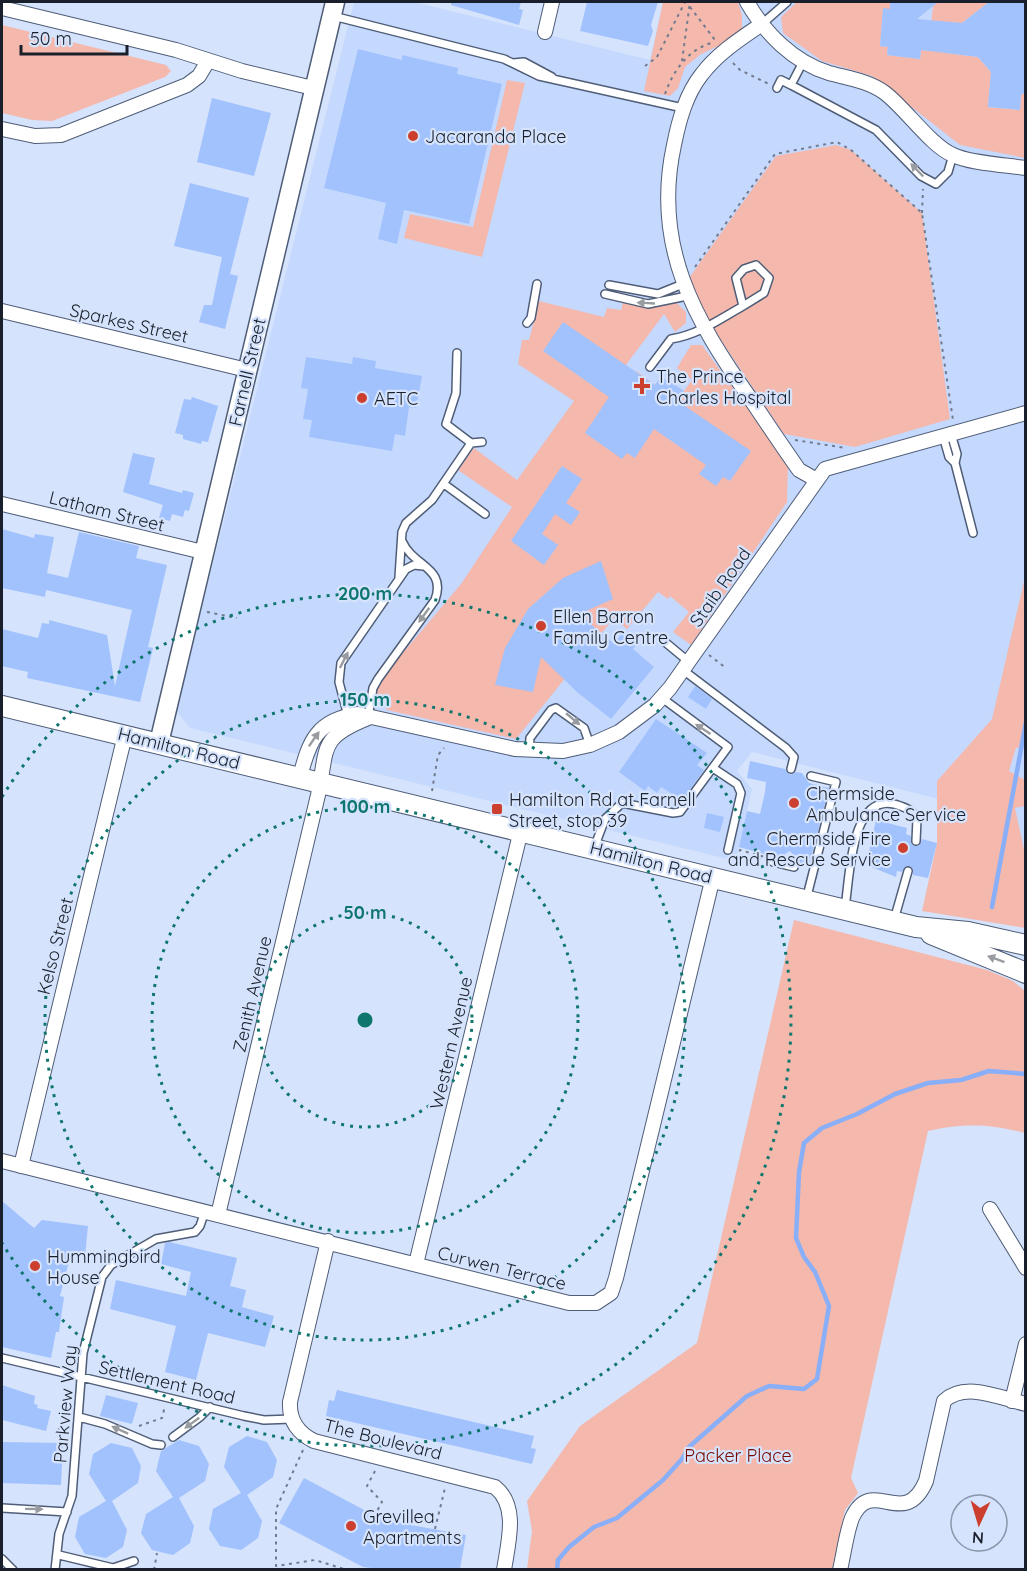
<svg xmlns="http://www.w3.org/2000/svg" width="1027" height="1571" viewBox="0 0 1027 1571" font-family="Quicksand,sans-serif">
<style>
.built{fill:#c5d9ff}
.green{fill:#f4b8ad}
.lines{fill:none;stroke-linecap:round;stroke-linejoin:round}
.stream{stroke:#88aff8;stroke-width:4.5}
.building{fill:#a2c2fd}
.service-casing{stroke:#4f5d77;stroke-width:10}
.minor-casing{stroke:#4f5d77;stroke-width:16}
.tertiary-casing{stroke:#4f5d77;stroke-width:21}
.secondary-casing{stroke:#4f5d77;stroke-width:22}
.path{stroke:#717b8d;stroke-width:2;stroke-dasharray:3 4.5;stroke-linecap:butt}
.service{stroke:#fff;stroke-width:7}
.minor{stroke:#fff;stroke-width:14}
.tertiary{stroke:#fff;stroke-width:18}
.secondary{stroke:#fff;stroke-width:20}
.oneway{fill:#989ba0}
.ring{fill:none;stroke:#0f766e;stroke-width:3;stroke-dasharray:3 6}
.poi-dot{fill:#cc3f2e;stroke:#d5e3fc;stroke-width:2}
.labels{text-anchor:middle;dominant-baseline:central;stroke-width:4.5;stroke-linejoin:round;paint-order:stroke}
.poi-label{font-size:18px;fill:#1a202b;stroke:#d5e3fc;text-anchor:start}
.street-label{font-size:18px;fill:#1a202b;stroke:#d5e3fc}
.park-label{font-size:18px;fill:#7a0a02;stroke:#d5e3fc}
.centre{fill:#0f766e;stroke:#d5e3fc;stroke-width:3}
.ring-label{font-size:18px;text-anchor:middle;font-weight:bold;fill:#0f766e;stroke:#d5e3fc;stroke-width:4.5;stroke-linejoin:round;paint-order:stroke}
</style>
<rect width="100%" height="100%" fill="#d5e3fc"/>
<path class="built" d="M354,2h60l236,58 13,-58h362v925l-55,-120 -218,-55 -15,19 15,18 -16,72 -546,-133 -14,-17z"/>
<path class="green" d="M663,2h75l4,13v14l-15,13 -26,12 -16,13 -7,21 -8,8 -26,-5z
M797,2h93v7h-7l-3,37 8,1 -1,8 33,4 1,-9 7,1 5,-45 5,-4h51l-27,21 -14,-1 -3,31 33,4 13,15 -3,35 32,3 1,-15 4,-3v66l-65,-13 -88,-69 -50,-15 -39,-28 -2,-16z
M2,25l164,40 5,6 -6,6 -113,44 -20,-1 -30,-7z
M507,80l18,3 -43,174 -78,-19 6,-24 63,13z
M836,145l15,5 71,63 28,206 -95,28 -71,-13 -78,-116 -17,-40 87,-122z
M539,301l65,16 3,-9 14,2 2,-8 54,1 9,9v11l-11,9 -11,-18 -50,67 11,7 11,-17 19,14 6,-9 23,15 8,-11 -15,-12 14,-23h11l86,120 -1,37 -96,143 -18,-13 16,-20 -19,-16 -2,3 -10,-7 -31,37 -13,-11 -98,121 -129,-29 -11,-18 9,-18 76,-90 51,-77 -54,-37 16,-22 43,32 57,-79 -56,-37 4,-24h7z
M1025,577v169l-9,2 -7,23 16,9v26l-10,2 10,46v74l-103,-17 15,-68v-62l55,-62z
M794,920l193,50 26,11 12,10v142c-36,-9 -60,-10 -97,-2l-77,347 7,15 -13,17 -13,59h-305l5,-38 -5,-30 53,-75 117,-83z"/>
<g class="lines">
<path class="stream" d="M992,907l34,-185
M557,1570l1,-10 11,-13 25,-20 23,-9 46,-38 19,-21 7,-12 58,-51 22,-10 35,3 13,-10 12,-73 -14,-34 -11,-15 -8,-19 3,-66 5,-29 18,-15 35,-14 38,-20 33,-11 33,-3 28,-9 37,3"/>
</g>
<path class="building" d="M451,2h70l-2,7 4,1 -4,15 -68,-20z
M587,2h71l-7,23 2,6 -5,15 -68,-15z
M890,2h48l-21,17 45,4 27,-21h37v90l-5,3 -1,15 -32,-3 3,-35 -13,-15 -57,-7 -1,9 -33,-4 1,-8 -8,-1 3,-38 7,1z
M358,49l44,11v-5l56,13 -1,6 45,10 -33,140 -65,-14 -7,34 -19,-5 8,-36 -62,-15z
M212,98l59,15 -17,63 -57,-14z
M190,183l59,15 -19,76 8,2 -13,53 -26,-7 5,-17h8l10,-48 -48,-11z
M563,322l92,63 6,-9 23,15 -5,11 72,49 -21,30 -7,-4 -7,9 -17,-12 7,-9 -52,-36 -19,29 -8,-5 -5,6 -37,-26 24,-36 -66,-46z
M306,357l46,7 1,-7 23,4 -1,7 47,8 -6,32 -7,-1 -4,29 -10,-2 -3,17 -83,-14 3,-17 -9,-1 5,-30 -7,-1z
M192,397l26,9 -10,36 -6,-1 -1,3 -18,-5v-4l-8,-2 9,-34 7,1z
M133,453l22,5 -6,26 33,9 1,-3 11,3 -5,18 -4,-1 -2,7 -11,-3 -2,7 -11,-3 4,-13 -40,-13z
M562,466l20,13 -16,24 14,9 -9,13 -16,-11 -13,20 16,11 -14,20 -33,-24z
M2,529l32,9 1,-4 19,3 -7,36 21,5 11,-46 60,14 -3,12 31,7 -19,82 5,1 -13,54 -113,-24 1,-6 -26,-6v-37l36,9 4,-15 7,1v-4l58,15 8,51 17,-76 -86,-20 -1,7 -43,-9z
M601,561l12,38 -34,15 35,30 9,-12 14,12 -4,5 21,18 -43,52 -34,-27 -36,-35 -8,35 -38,-7 10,-37 23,-39 35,-31z
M695,686l17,13 -6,10 -18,-12z
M656,719l51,34 -10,12 7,5 -22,30 -21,-13 -4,6 -9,-7 -3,5 -26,-19z
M750,761l35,8 5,6 6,-3 6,1 7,10 20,5 -20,77 -11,-3 -8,-11 -11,7 -40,-11 8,-36 13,3 5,-22 1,-10 -19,-4z
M707,813l17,4 -4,15 -16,-4z
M876,820l31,8 -1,6 5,2 3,10h5l3,-7 15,4 -9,35 -15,-3v-6l-4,-3 -4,1 -3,5 -5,-1 -1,6 -27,-11 3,-13 -3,-1z
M2,1201l32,27 8,-8 46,6 -3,30 -14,-2 -11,42 4,1 -5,35h-3l-5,26 -49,-11z
M169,1242l68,16 -7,28 16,4 -4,17 32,9 -9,31 -57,-14 -12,47 -31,-8 11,-46 -66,-17 6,-29 70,16 5,-24 -30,-8 4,-21z
M2,1385l33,11 -1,8 4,1 -1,3 14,3 -5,20 -44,-11z
M337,1390l197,46 -3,12 5,1 -4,15 -206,-48 3,-16 5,1z
M106,1395l32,8 -6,21 -32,-8z
M247,1436l20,6 10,18 -4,17 -26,18 15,26 -4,17 -17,12 -21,-4 -11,-17 4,-20 28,-16 -17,-26 5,-20z
M179,1440l20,6 10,18 -4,17 -26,17 15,28 -4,17 -17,12 -21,-5 -11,-17 5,-19 27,-17 -17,-26 5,-20z
M2,1442l61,1 -2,42 -59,-2z
M111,1443l21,5 9,18 -3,17 -26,18 15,29 -4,17 -17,11 -21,-4 -10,-17 4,-20 27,-16 -17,-27 4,-20z
M304,1478l79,42 83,15 -6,34h-80l-17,-2 -84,-44z"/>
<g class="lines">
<g class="service-casing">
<path id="service" d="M333,16l171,43 35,17 144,32
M762,24l25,-22
M804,60l-13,25 85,45 45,46 15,8 12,-12 5,-17
M513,63l11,-1 28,15
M777,88l4,-8 10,5
M756,265l13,13 -5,15 -21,13 -7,-28 8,-9z
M609,285l49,9 25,-10
M605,294l43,10 39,-8
M527,323l4,-5 6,-34
M457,353l-1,40 -10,31 25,19 11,-1
M650,367l21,-28c27,-4 49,-20 72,-33
M951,434l6,20 -2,9
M943,436l6,21 6,6 18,70
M444,484l41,30
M399,577l3,-45 4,-9 26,-23 39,-57
M665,642l24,20
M683,670l103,78 8,9 -3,12
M348,716l-9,-34 2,-19 65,-94 8,-4 9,1
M368,718l5,-30 5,-9 57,-79c12,-33 -22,-33 -33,-59
M529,751l1,-13 21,-28 5,-2 28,20 6,17
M713,768l24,16 4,9 -13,57
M594,848l11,-29 17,-16 51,10 7,-1 48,-65 -66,-49
M773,862l21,5
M806,900l30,-118 -25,-6
M845,907c5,-29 5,-113 49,-103 10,3 18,5 23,15l-1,22
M894,920l14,-49
M2,1358l242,58 20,4 28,-1
M79,1417l26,7 47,20 9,1
M173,1437l27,-20 10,-10
M2,1508l65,4
M59,1555l54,13 21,-7
M2,1559l11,11
M55,1570l4,-36 13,-38 11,-143 19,-76 9,-12 45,-26 39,-7 5,-6 5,-15"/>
</g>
<g class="minor-casing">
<path id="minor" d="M747,2c18,31 46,60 82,71 18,5 40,8 56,20 21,16 46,53 68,62 16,8 53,10 73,13
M2,8l174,42 66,21 71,17
M762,24c-22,15 -44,29 -60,50 -16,20 -23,46 -28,71 -22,100 20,174 76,253 16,24 32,48 49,72l16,9
M545,32l7,-30
M2,129l33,7 26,-1 126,-50 12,-9 9,-15
M2,311l245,59
M2,504l201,48
M300,777c9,-36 17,-57 58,-63l157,35 48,2 27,-6 29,-13 36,-27 15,-17 155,-219 201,-56
M2,1161l567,142h27l15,-10 5,-15 97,-401
M21,1166l104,-431
M990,1209l36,59
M218,1215l100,-420c10,-47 0,-57 50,-77
M328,1241l-38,161c-1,18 8,31 24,39l181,46c24,19 13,56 9,83
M416,1264l105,-434
M1012,1401l14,-57
M840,1570c4,-17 6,-36 12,-52 20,-44 52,14 74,-37l18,-80c21,-20 56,-3 82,3"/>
</g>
<g class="tertiary-casing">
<path id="tertiary" d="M159,743l176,-741"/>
</g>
<g class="secondary-casing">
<path id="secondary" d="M2,706l914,221 52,5 58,13
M931,934l95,39"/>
</g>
<path class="path" d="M690,7l25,33
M682,61l8,-59
M733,63l7,7 29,14
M645,66l12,-9 28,-55
M665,94c8,-23 23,-44 46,-51
M922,213l1,-24
M695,267l80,-113 62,-12 14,8 71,63 31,207
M795,440l51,8
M207,612l30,6
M709,655l17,13
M432,791l6,-36 6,-7
M736,866l4,-16 25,7
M139,1426l23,-8 3,-12
M58,1429l7,1
M303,1450l-27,59v57l39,-6 32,10
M375,1471l-8,15 15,16 -7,13
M435,1529l10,-41
M154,1570l3,-17"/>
<use href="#service" class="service"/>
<use href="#minor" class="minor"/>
<use href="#tertiary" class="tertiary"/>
<use href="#secondary" class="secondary"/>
</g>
<defs><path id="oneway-solid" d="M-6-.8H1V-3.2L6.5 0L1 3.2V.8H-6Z" transform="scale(1.5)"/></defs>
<g class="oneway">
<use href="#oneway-solid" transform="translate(917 170) rotate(-134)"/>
<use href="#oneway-solid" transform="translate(646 303) rotate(-177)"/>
<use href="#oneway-solid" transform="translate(424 615) rotate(126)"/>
<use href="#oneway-solid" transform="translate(344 660) rotate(-63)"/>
<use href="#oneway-solid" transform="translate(573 719) rotate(40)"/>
<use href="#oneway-solid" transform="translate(703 729) rotate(-147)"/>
<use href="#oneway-solid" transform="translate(314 739) rotate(-55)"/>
<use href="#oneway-solid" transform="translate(996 959) rotate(-160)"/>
<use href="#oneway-solid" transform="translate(192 1423) rotate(144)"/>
<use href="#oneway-solid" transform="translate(120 1430) rotate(-156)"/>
<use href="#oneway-solid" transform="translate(34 1509) rotate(1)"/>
</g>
<g class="ring">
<circle cx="365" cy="1020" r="107"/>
<circle cx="365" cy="1020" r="213"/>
<circle cx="365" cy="1020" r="320"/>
<path d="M2 797A426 426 0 1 1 2 1243"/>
</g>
<g class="poi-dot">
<circle cx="413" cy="136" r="6"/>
<path d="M639 377h6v6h6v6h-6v6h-6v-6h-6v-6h6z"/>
<circle cx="362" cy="398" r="6"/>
<circle cx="541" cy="626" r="6"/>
<circle cx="794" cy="803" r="6"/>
<rect x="491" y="803" width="12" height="12" rx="3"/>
<circle cx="903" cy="848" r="6"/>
<circle cx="35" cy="1266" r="6"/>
<circle cx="351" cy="1526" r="6"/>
</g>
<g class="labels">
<g class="poi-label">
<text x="425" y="136">Jacaranda Place</text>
<text x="656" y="376">The Prince<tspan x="656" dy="21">Charles Hospital</tspan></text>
<text x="374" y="398">AETC</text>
<text x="553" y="616">Ellen Barron<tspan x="553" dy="21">Family Centre</tspan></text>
<text x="806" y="793">Chermside<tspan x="806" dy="21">Ambulance Service</tspan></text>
<text x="509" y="799">Hamilton Rd at Farnell<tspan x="509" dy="21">Street, stop 39</tspan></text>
<text x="891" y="838" text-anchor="end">Chermside Fire<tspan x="891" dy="21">and Rescue Service</tspan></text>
<text x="47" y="1256">Hummingbird<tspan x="47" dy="21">House</tspan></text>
<text x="363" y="1516">Grevillea<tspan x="363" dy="21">Apartments</tspan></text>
</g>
<g class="street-label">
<text transform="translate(129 323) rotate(13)">Sparkes Street</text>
<text transform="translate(247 372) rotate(-77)">Farnell Street</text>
<text transform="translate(107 511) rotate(14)">Latham Street</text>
<text transform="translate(720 587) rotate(-55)">Staib Road</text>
<text transform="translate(179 748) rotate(14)">Hamilton Road</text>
<text transform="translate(651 862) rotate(14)">Hamilton Road</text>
<text transform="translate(55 946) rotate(-76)">Kelso Street</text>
<text transform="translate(252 994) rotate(-77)">Zenith Avenue</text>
<text transform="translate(451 1043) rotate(-77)">Western Avenue</text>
<text transform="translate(502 1268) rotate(14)">Curwen Terrace</text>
<text transform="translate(167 1382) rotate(13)">Settlement Road</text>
<text transform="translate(65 1404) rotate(-85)">Parkview Way</text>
<text transform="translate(383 1439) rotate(14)">The Boulevard</text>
</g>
<g class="park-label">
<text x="738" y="1455">Packer Place</text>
</g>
</g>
<circle cx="365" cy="1020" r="9" class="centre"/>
<g class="ring-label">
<text x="365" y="600">200 m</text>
<text x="365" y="706">150 m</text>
<text x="365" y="813">100 m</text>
<text x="365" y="919">50 m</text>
</g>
<rect width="1027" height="1571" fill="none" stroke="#1a202b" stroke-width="6"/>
<g transform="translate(979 1523) rotate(184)"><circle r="28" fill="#d5e3fc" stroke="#8a95a8" stroke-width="1.5"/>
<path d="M0-4.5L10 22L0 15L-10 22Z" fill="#cc3f2e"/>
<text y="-9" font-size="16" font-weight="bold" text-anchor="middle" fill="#1a202b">N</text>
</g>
<path d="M21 45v9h106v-9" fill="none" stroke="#1a202b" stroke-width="3"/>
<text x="30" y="45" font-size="18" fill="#1a202b" stroke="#d5e3fc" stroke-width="4.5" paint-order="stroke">50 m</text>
</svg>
